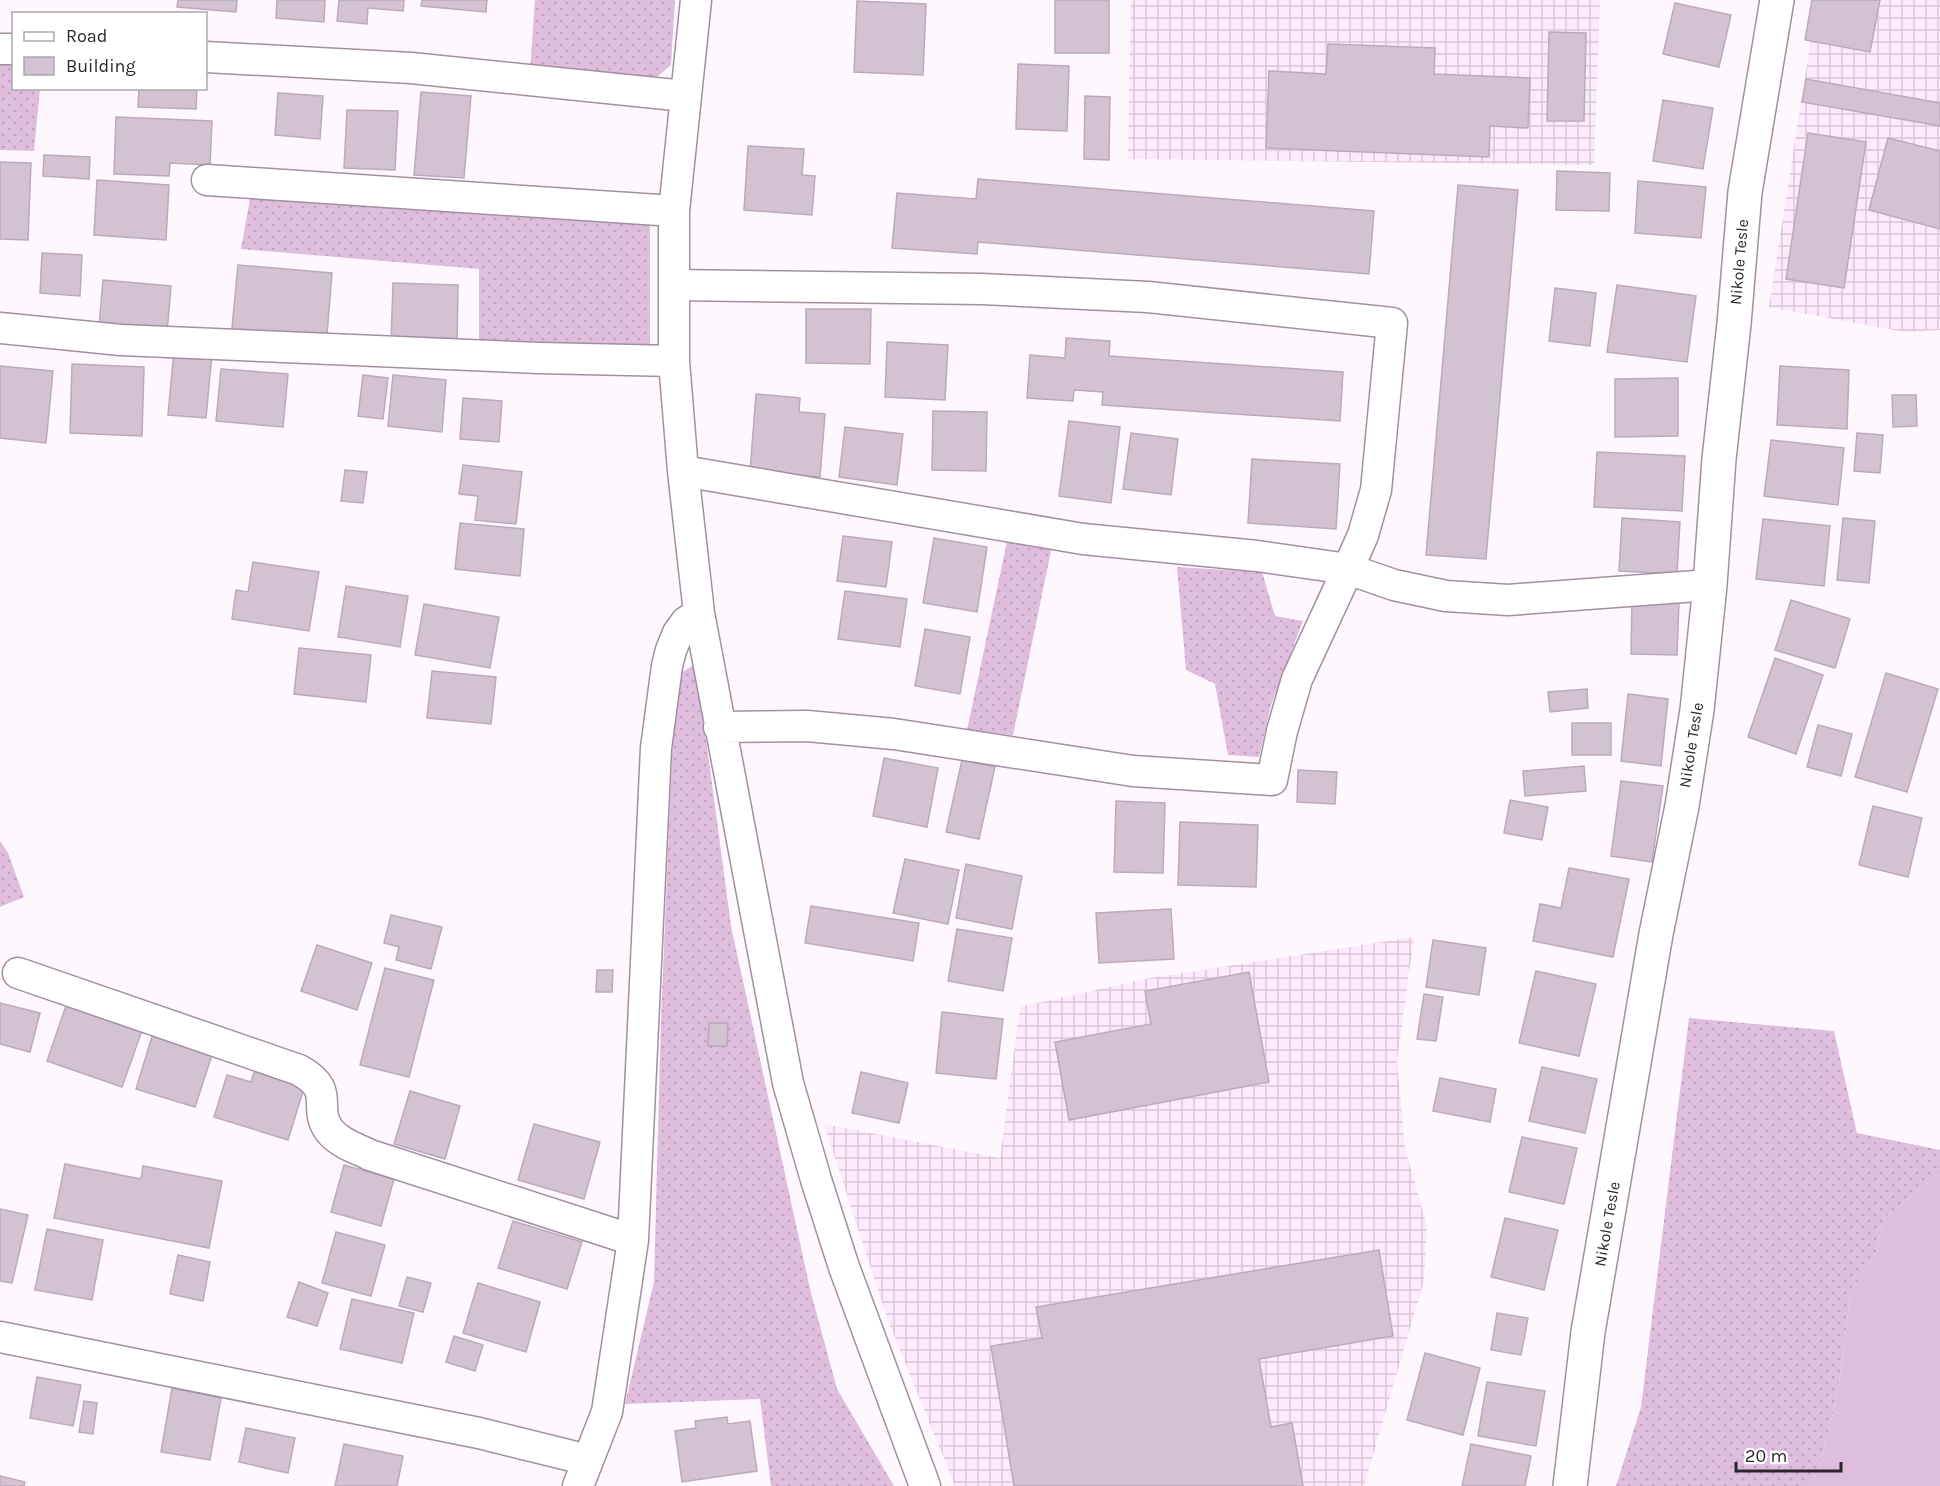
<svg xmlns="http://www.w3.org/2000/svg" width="1940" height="1486" viewBox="0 0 1940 1486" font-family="Karla,sans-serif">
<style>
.industrial{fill:url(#industrial-grid)}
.grass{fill:url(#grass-dots)}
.garden{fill:#debddd}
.building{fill:#d3c2d2;stroke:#bab;stroke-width:1.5}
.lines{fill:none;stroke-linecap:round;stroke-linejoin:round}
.minor-casing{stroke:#a190a0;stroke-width:33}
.tertiary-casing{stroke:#a190a0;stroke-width:36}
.minor{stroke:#fff;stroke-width:30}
.tertiary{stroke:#fff;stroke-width:33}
.labels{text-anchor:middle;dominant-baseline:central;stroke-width:4.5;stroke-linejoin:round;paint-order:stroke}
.street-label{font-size:16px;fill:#2c252b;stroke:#fff}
</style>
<defs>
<pattern id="industrial-grid" width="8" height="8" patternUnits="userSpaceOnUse" patternTransform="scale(1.5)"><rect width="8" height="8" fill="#fce9fb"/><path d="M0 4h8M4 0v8" fill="none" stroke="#d8c8d7"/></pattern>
<pattern id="grass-dots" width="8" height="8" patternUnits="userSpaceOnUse" patternTransform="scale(1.5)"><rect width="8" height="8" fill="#debddd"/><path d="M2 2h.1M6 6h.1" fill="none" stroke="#bfa2be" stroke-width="1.8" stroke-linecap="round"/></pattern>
</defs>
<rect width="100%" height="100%" fill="#fef7fe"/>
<path class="industrial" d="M1131,0h469l-6,165 -466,-6z
M1817,0h123v330l-35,2 -136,-25z
M1414,937l-17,124 8,87 22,78 -3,55 -60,205h-409l-68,-168 -63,-194 176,34 20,-151 125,-28z"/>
<path class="grass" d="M535,0h140l-4,65 -14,12 -127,-6z
M0,60h13l1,28 26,1 -6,62 -34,-1z
M251,193l399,32v125l-171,-5v-76l-238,-20z
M1008,537l44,9 -39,189 -46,-5z
M1177,567l85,5 13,44 28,5 -32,84 -12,52 -31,-2 -13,-71 -29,-14z
M696,664l35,262 79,363 27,100 57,97h-123l-11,-87 -135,5 29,-122 7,-263 13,-312 8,-35z
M0,841l8,12 16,44 -24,10z
M1689,1018l145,13 23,102 83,17v24l-56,44 -9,38 -24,35 -14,106 -19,75 -10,14h-192l25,-79z"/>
<path class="garden" d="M1940,1174v312h-132l10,-14 19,-75 14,-106 24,-35 9,-38z"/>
<path class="building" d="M178,0h59l-1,12 -59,-5z
M277,0h48l-1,22 -48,-4z
M339,0h65l-1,11 -35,-3 -1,16 -30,-3z
M422,0h65l-1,12 -65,-6z
M1055,0h54v53h-54z
M1812,0h68l-10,52 -65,-12z
M857,1l69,3 -3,71 -69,-3z
M1675,3l56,12 -12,52 -56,-13z
M1549,32l37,1 -2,88h-37z
M1328,44l107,4 -1,26 96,4 -2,50 -38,-2 -1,31 -223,-9 3,-77 57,3z
M1018,64l51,2 -2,65 -51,-2z
M1806,79l134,24v23l-138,-24z
M139,88h58l-1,21 -58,-2z
M421,92l50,4 -7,82 -50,-3z
M278,93l45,3 -3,43 -45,-4z
M1085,96l25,1 -1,63 -25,-1z
M1663,100l50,8 -10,61 -50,-8z
M347,110l51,1 -3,59 -51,-2z
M116,117l96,4 -2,44 -40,-2 -1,13 -55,-2z
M1808,133l58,9 -22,146 -58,-9z
M1888,138l52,13v78l-71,-19z
M748,146l56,3 -2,26 13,1 -3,39 -68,-5z
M44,155l46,2 -1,22 -46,-3z
M0,162l31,1 -3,77 -28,-1z
M1557,171l53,2 -1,38 -53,-1z
M978,179l396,32 -5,63 -391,-32 -1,12 -85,-6 5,-55 79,6z
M97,180l72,5 -3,55 -72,-5z
M1638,181l68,6 -5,51 -66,-5z
M1458,185l60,5 -32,369 -60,-4z
M42,253l40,2 -2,41 -40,-3z
M238,265l94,8 -6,74 -95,-9z
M103,280l68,6 -4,47 -68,-6z
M393,283l65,2 -1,61 -66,-2z
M1617,285l79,11 -9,66 -80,-10z
M1555,288l41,5 -6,53 -41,-5z
M806,309h65l-1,55 -64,-1z
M1066,338l44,3 -1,15 234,16 -3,49 -238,-16 1,-13 -29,-2 -1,11 -46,-3 3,-43 35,3z
M887,342l61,3 -3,55 -60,-3z
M174,350l38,4 -6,64 -38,-3z
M72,364l72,3 -2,69 -72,-3z
M0,366l53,5 -7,72 -46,-5z
M1780,366l69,4 -2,59 -70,-4z
M221,369l67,5 -5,53 -67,-6z
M363,375l25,3 -5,41 -25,-3z
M393,375l53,5 -4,52 -54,-6z
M1678,378v58l-63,1v-58z
M756,394l44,4 -1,14 26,2 -5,63 -70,-5z
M1892,395h24l1,31 -24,1z
M463,398l39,3 -3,41 -39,-3z
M933,411l54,1 -1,59 -54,-1z
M1069,421l51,6 -9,76 -52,-7z
M845,427l58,7 -6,51 -58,-8z
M1131,433l47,6 -7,56 -48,-6z
M1857,433l26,2 -3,38 -26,-2z
M1771,440l73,8 -6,57 -74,-9z
M1597,452l88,4 -3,55 -88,-4z
M1252,459l88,5 -4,65 -88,-6z
M463,465l59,7 -6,52 -41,-4 3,-24 -19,-2z
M345,470l22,2 -4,31 -22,-2z
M1622,518l58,4 -3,52 -58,-3z
M1843,518l32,3 -6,62 -32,-3z
M1763,519l67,7 -6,60 -68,-7z
M460,523l64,6 -4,47 -65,-7z
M843,536l49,6 -6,45 -49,-6z
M934,538l53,9 -10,65 -54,-9z
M253,562l66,10 -10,59 -77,-12 4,-29 12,2z
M346,586l62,10 -8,51 -62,-10z
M845,591l62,8 -7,48 -62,-8z
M1791,600l59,19 -15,49 -60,-18z
M1632,601l47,1 -2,53 -46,-1z
M424,604l75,13 -9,51 -75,-13z
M925,629l45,8 -10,57 -45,-8z
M299,648l72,7 -5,47 -72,-8z
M1775,658l48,17 -27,79 -48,-17z
M432,671l64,6 -5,47 -64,-6z
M1886,673l52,16 -31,103 -52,-15z
M1587,689l1,19 -38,4 -2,-20z
M1628,694l40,5 -7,67 -40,-5z
M1572,723h39v32h-39z
M1818,725l34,9 -11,42 -34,-9z
M884,758l54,10 -11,59 -54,-11z
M962,760l33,7 -16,72 -33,-7z
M1584,766l2,25 -61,5 -2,-25z
M1298,770l39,2 -2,32 -38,-2z
M1621,781l42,5 -11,76 -41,-6z
M1510,800l38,7 -6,33 -38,-7z
M1116,801l49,2 -2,70 -49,-1z
M1873,806l49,12 -14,59 -49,-12z
M1180,822l78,3 -2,62 -78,-2z
M905,859l54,11 -11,54 -55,-11z
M966,864l56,12 -10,53 -56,-11z
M1569,868l60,11 -16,78 -80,-16 7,-37 21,4z
M811,906l108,17 -6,38 -108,-18z
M1171,909l3,50 -75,4 -3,-50z
M391,915l51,12 -11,42 -35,-9 3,-13 -15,-4z
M957,929l55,9 -9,53 -55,-10z
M1433,940l53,8 -7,47 -53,-8z
M317,945l55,18 -15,47 -56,-19z
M385,968l49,12 -25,97 -49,-12z
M597,970h16l-1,22h-16z
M1536,971l60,13 -17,72 -60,-13z
M1249,972l20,110 -200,38 -14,-78 96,-18 -6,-33z
M1424,994l19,3 -7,44 -19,-2z
M69,997l76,25 -23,65 -75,-26z
M0,1003l40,10 -10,39 -30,-8z
M942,1012l61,7 -7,60 -60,-6z
M709,1023h19l-1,23h-19z
M154,1030l60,19 -19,58 -59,-18z
M1542,1067l55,12 -12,54 -56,-12z
M255,1069l50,16 -17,55 -74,-23 13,-42 24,7z
M861,1072l47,11 -9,40 -47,-10z
M1440,1078l56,11 -6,33 -57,-11z
M410,1091l50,15 -15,53 -51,-15z
M534,1124l66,18 -16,57 -66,-19z
M1522,1137l55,11 -13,56 -55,-12z
M65,1164l76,15 2,-13 79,15 -13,67 -155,-30z
M344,1165l50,14 -13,47 -50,-14z
M0,1209l28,6 -16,68 -12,-2z
M1505,1218l53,12 -14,60 -53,-13z
M513,1221l69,21 -15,47 -69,-21z
M47,1229l56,11 -11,60 -57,-10z
M336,1232l49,13 -14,51 -49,-13z
M1379,1250l14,86 -134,23 12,68 21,-4 11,63h-289l-23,-140 51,-8 -6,-31z
M178,1255l32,7 -7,39 -33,-7z
M407,1277l24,6 -8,29 -24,-6z
M299,1282l29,11 -11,33 -30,-9z
M478,1283l62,19 -14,50 -63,-19z
M352,1299l62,14 -12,50 -62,-14z
M1497,1313l31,5 -7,37 -30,-5z
M454,1336l29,9 -8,26 -29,-9z
M1425,1353l55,15 -17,67 -56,-15z
M37,1377l44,8 -8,41 -43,-8z
M1487,1382l58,9 -9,55 -58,-10z
M172,1388l49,10 -11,62 -49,-8z
M84,1401l13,2 -4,31 -14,-2z
M727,1417l1,7 22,-3 7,50 -75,11 -7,-51 21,-3 -1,-7z
M246,1428l49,10 -7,35 -49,-11z
M344,1444l59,12 -6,30h-62z
M1471,1444l60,12 -6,30h-63z
M0,1476l25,6 -1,4h-24z"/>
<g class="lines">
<g class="minor-casing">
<path id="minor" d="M696,0l-22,211v150l9,110 16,142 89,470 29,100 27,84 81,219
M0,49h14
M206,57l205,11 274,28
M207,180l467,31
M674,285l308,4 166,8 244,26 -16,167 -13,45 -15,34 -91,-13 -174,-17 -400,-68
M0,328l121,12 418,18 135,3
M719,727l88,-1 87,8 239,37 139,9 10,-49 15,-52 51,-110 46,16 52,11 62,4 202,-15
M18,973l281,97c38,21 13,36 30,60 10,13 27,18 41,25l263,85
M0,1337l479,96 109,27
M578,1486l29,-74 26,-172 23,-492 11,-82 4,-16 7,-17 8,-11 13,-9"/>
</g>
<g class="tertiary-casing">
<path id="tertiary" d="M1570,1486l18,-154 68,-398 26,-128 15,-96 13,-125 9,-126 15,-135 11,-132 32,-192"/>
</g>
<use href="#minor" class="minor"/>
<use href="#tertiary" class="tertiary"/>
</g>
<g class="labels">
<g class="street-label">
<text transform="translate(1739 262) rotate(-85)">Nikole Tesle</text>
<text transform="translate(1691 745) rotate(-81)">Nikole Tesle</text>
<text transform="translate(1607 1224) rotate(-80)">Nikole Tesle</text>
</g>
</g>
<rect x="12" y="12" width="195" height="78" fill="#ffffff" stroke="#aba8aa" stroke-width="1.5"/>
<rect x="24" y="32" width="30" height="9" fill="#ffffff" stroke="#aba8aa" stroke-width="1.5"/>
<text x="66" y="42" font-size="18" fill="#2c252b">Road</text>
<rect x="24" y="57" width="30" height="18" fill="#d3c2d2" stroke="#aba8aa" stroke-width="1.5"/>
<text x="66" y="72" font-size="18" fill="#2c252b">Building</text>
<path d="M1736 1462v9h105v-9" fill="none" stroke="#2c252b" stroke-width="3"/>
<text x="1745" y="1462" font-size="18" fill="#2c252b" stroke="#ffffff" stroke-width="4.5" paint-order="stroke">20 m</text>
</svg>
